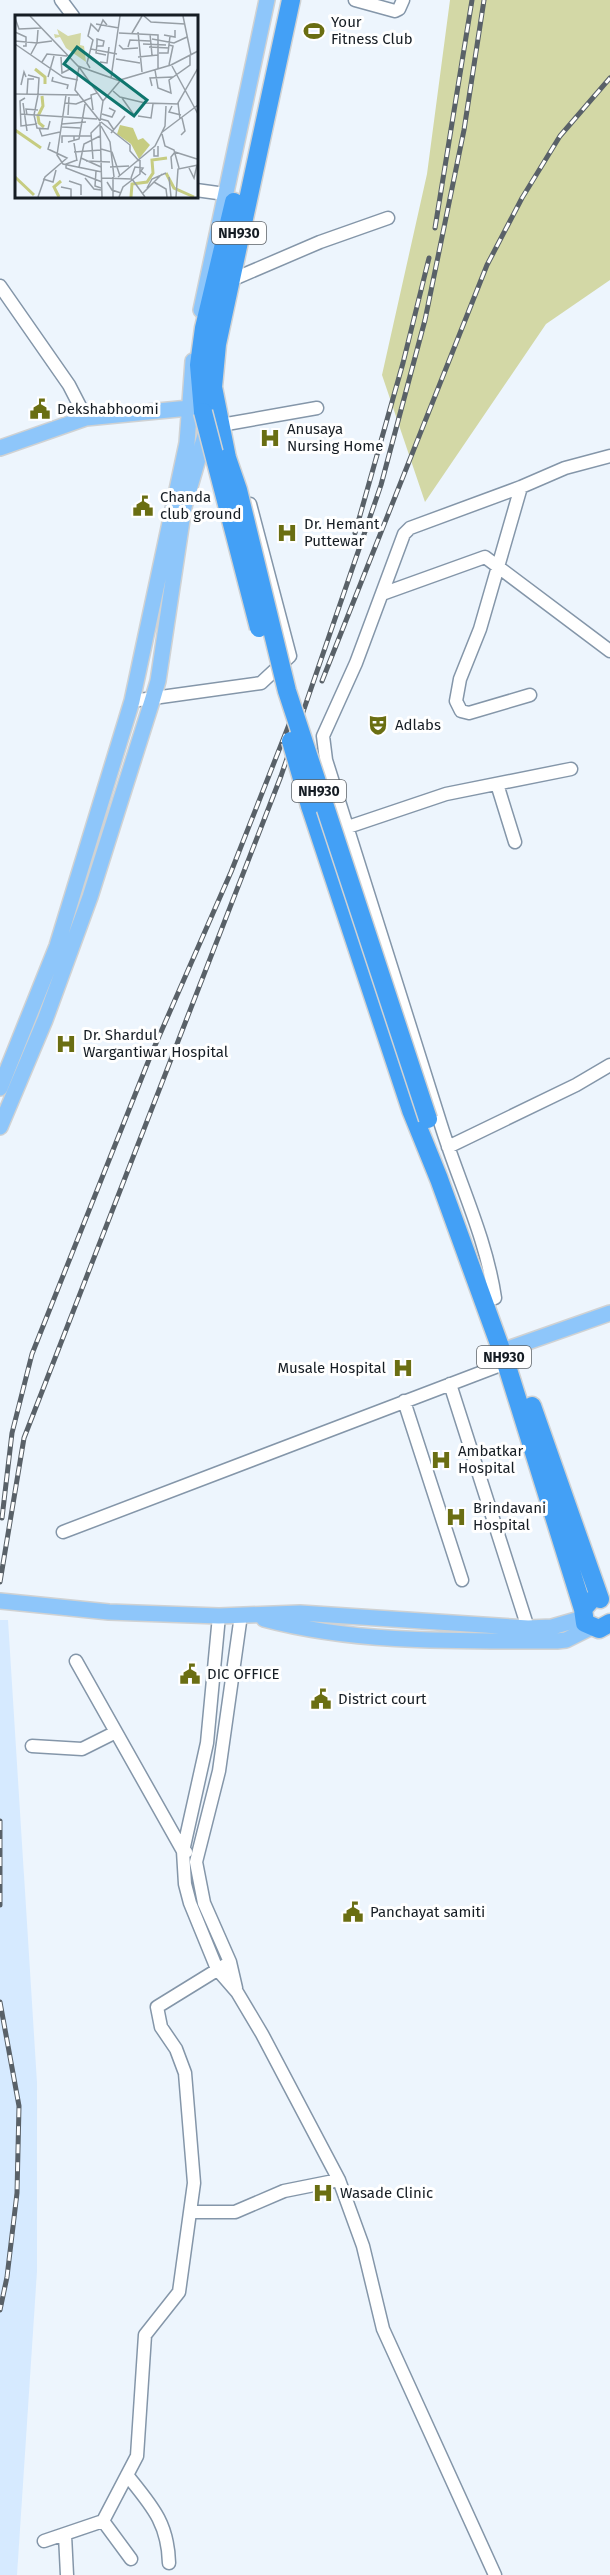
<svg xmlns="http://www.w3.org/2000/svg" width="610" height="2575" viewBox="0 0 610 2575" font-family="'Fira Sans',sans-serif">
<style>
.built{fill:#d6eaff}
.green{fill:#d3d8a6}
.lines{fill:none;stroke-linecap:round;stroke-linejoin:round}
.minor-casing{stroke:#8496a9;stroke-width:15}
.major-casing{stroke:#d0d2d3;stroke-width:18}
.highway-casing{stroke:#d0d2d3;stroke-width:21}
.minor{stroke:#fff;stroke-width:12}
.major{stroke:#8ec6fa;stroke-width:15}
.highway{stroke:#43a0f6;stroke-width:18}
.rail-casing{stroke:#596168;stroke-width:5}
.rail{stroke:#fff;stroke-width:3;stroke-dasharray:9;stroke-linecap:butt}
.highway-bridge-casing{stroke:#d0d2d3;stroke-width:21;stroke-linecap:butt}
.highway-bridge{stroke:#43a0f6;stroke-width:18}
.labels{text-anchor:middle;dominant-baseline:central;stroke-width:6;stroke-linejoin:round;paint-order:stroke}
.shield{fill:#fff;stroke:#5c6166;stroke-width:1.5}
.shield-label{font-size:14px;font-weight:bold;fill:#161d24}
.poi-label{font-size:15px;fill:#161d24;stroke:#fff;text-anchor:start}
.inset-river{fill:none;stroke:#c6cc81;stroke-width:3}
.inset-road{fill:none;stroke:#979fa6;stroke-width:1.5}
.view{fill:#0f766e;fill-opacity:0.15;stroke:#0f766e;stroke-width:3}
.inset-edge{fill:none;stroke:#161d24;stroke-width:3}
</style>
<rect width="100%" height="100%" fill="#edf5fd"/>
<path class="built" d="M0,1620h8l29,463v188l-20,304h-17z"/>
<path class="green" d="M450,0h160v280l-64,44 -121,178 -43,-127 45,-201z"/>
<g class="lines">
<g class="minor-casing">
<path id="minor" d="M61,0l12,16
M355,0l40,11 4,-2 4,-9
M196,190l29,4
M229,281l91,-39 68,-24
M0,286l69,99 17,33
M221,425l96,-17
M521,487l-41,142 -20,50 -4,22 5,10 8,2 61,-18
M382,594l103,-37 125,94
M132,701l129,-18 29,-27 -40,-152
M497,784l18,58
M348,827l98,-33 125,-25
M448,1147l128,-62 34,-20
M495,1298c-9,-61 -36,-115 -54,-173 -38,-122 -76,-244 -115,-365l-3,-24 33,-73 48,-129 6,-6 111,-41 44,-19 45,-12
M450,1384l78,244
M404,1401l58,179
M63,1532l443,-169
M219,1616l-12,127 -24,108 2,33 5,19 27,66 20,23 25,42 77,146 24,66 20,83 112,246
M76,1661l107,190 3,1
M32,1746l50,3 34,-17
M236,1988l-6,-26 -26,-59 -8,-41 23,-91 22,-156
M190,2212h45l49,-21 55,-11
M127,2475c25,31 41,48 42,88
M103,2521l28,38
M65,2535l2,40
M44,2541l59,-20 34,-65 8,-121 34,-43 15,-109 -9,-110 -9,-24 -15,-22 -4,-20 73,-45"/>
</g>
<g class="major-casing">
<path id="major" d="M201,310l66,-310
M0,448l86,-30 103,-10
M0,1088l57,-142 75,-245 55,-258 6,-82
M0,1127l45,-107 45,-123 63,-199 5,-17 26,-174 24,-82
M502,1351l108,-38
M0,1601l109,11 110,4 81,-3 228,15 24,-1 31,-9
M264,1619c93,25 197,22 293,22l9,-1 24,-12"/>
</g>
<g class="highway-casing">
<path id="highway" d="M203,412l-4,-47 5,-37 30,-126
M227,458l-14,-71 4,-43 74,-344
M310,806l101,304 28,69 67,184 77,246
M532,1406l68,193
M590,1601l-7,8 2,14 14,6 11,-6"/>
</g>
<use href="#minor" class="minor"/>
<use href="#major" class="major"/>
<use href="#highway" class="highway"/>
<g class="rail-casing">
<path id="rail" d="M435,228l37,-228
M355,533l48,-170 26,-105
M322,681l165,-416 35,-67 38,-62 50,-58
M2,1518l10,-85 20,-79 118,-297 81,-185 61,-155
M0,1582l24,-144 257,-662 100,-291 44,-165 39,-190 20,-130
M0,1821v84
M0,2002l19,104 -2,87 -10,84 -7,33"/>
</g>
<use href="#rail" class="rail"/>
<g class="highway-bridge-casing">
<path id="highway-bridge" d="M203,412l56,216
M227,458l11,32 49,201 141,428
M291,741l19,65"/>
</g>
<use href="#highway-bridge" class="highway-bridge"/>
</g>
<defs>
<g id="stadium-bare" transform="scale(1.62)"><path d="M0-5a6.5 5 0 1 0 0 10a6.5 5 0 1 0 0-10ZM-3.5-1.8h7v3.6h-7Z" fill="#6a6e12" stroke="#fff" stroke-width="2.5" paint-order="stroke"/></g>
<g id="civic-bare" transform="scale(1.62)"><path d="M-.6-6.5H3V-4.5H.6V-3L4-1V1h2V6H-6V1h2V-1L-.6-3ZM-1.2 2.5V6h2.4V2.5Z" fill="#6a6e12" stroke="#fff" stroke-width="2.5" paint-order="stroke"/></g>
<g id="hospital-bare" transform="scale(1.62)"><path d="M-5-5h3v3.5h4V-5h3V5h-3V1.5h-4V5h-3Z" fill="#6a6e12" stroke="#fff" stroke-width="2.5" paint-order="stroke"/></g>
<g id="theatre-bare" transform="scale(1.62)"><path d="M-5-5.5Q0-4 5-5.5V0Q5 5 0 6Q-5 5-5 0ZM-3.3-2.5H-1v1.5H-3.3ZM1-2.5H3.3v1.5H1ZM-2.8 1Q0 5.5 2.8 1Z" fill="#6a6e12" stroke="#fff" stroke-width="2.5" paint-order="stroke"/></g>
</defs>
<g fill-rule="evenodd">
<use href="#stadium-bare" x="314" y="31"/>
<use href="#civic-bare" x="40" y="409"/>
<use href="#hospital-bare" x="270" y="438"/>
<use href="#civic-bare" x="143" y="506"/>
<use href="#hospital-bare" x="287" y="533"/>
<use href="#theatre-bare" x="378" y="725"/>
<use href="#hospital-bare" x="66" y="1044"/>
<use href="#hospital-bare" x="403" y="1368"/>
<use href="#hospital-bare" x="441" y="1460"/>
<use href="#hospital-bare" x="456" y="1517"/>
<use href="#civic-bare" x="190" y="1674"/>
<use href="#civic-bare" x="321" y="1699"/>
<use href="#civic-bare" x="353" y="1912"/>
<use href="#hospital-bare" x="323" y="2193"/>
</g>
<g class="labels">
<g class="shield">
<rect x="212" y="222" width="54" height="22" rx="4.5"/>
<rect x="292" y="780" width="54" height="22" rx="4.5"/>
<rect x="477" y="1346" width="54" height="22" rx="4.5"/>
</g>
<g class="shield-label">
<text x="239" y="233">NH930</text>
<text x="319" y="791">NH930</text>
<text x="504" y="1357">NH930</text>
</g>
<g class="poi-label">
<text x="331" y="22">Your<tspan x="331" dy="17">Fitness Club</tspan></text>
<text x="57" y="409">Dekshabhoomi</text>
<text x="287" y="429">Anusaya<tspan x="287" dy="17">Nursing Home</tspan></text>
<text x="160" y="497">Chanda<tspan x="160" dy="17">club ground</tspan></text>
<text x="304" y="524">Dr. Hemant<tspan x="304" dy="17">Puttewar</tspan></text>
<text x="395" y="725">Adlabs</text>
<text x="83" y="1035">Dr. Shardul<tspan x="83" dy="17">Wargantiwar Hospital</tspan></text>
<text x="386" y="1368" text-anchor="end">Musale Hospital</text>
<text x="458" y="1451">Ambatkar<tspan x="458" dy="17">Hospital</tspan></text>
<text x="473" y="1508">Brindavani<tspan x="473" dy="17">Hospital</tspan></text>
<text x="207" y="1674">DIC OFFICE</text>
<text x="338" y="1699">District court</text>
<text x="370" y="1912">Panchayat samiti</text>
<text x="340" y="2193">Wasade Clinic</text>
</g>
</g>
<g transform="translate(15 15)">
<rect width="183" height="183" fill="#edf5fd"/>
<path d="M42,14l11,7 13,-3 -1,12 4,1 2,16 -20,-14 -6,-11 -5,1 -1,-4 5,1z" fill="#d3d8a6"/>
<path d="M105,110l13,3 5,12 5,-2 7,7 -11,14 -8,-15 -14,-10z" fill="#c6cc81"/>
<path class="inset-river" d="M20,54l10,8v7M27,81l1,10 -5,10 1,7 5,4M0,115l26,18M151,158l8,15 20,9M0,162l19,18M44,182l-5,-10 7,-6M116,182l1,-13 15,-2 6,-9 -1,-13 15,-2"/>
<path class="inset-road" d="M15,1l48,50 42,15M129,1l7,6 34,2M168,1l8,39M0,3l4,11 22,-1M81,9l23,4M0,17l11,5v9h-3M83,17l5,-12 4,5M123,17l4,40M104,18l39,2v34M117,18l10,-17M135,19l2,21M149,20l11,2v-7M137,24l22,4 13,-6M0,26l22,2 1,-13M0,29l48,33 15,3M128,29l23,1M104,30l4,4 15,-1M82,31h6l1,-5 -7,-2v5l-1,9 10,2M113,32l2,-7 20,1M134,32l20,1M76,34l26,5M144,38h9l2,-17M16,39l6,-11 15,-2M46,42l1,16 8,-4M123,42l20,-2M101,44l24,4M27,47l5,-8 20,2M85,47l7,1 2,-16M154,50l4,-19 -4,-1M156,50l27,-14M157,51l26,48M64,52l24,34 -3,20M64,52l-4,23 25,31M75,53l-3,-5 6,-23 -5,-4 3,-12 7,7M140,55l3,18 13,5 -2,-13 21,-15v-9M13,60l11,3 -1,16M33,62l6,-21M38,62l-1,4 16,4 -1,4M96,63l9,-62M105,65l51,-15M6,70l3,-13 2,5M137,71l-2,-8 23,-1M98,76l7,6 25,6 34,1M0,79l63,1M12,79l1,-15h6M23,80l-4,20 3,13 11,1 2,-8M51,80l-9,60 6,9 39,8M10,83l-5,3 1,25 16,-2M107,83l12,17M88,86l17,-20M8,88l4,28M50,88l11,1 15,-6M157,91l-3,6 12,3M78,95l-2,-15 6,-2M5,99l77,5M87,99l10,3 3,-6 -6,-3M12,100l-1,-6 12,1M53,100l1,-18M123,101l13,2 2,-14M86,104l7,2 6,9M165,104l-2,-16 20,-35M85,107l2,75M86,107l29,23v6l9,10M47,109l24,-2M86,111l9,16 4,35M47,112l18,1M24,113l3,8 18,-4M96,118l14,-17M146,118l37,-28M147,119l3,12 9,4 5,18M166,120l4,-4 -3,-13M59,126v-5h17M53,127l11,-3 6,-35M47,128v-7h12M59,128l3,18M86,134l11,3 8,24M139,134v7h4v-10M59,137l27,-2M160,137l22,7M66,143l20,9M78,144l-2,-26 9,-9M62,145l-11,4v4l36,14M71,146l24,1M64,152l5,-23 16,-8M95,152l19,-1M174,153l5,10 3,-13M157,154l-1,-12 4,-5M81,156l-1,15 6,2M98,162v20M103,162l37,-31 10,-20 1,-20M154,162l2,20M70,163l9,11 7,1M87,163l30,1M116,163l4,-11 8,1 -2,3 5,4M28,164l10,3 3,-12M117,164l13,18M54,166l12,4v10M92,167l5,8 9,3M139,167l12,7 1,8M46,172l10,2v8M132,173l5,-9 14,-6M127,179l20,-20M23,182l7,-20 22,-19 -19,-9 2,-7M104,182l4,-10 17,-13v-14M161,182l2,-28 20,-4"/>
<path class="view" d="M62,32l70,53 -13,16 -70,-52z"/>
<rect width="183" height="183" class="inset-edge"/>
</g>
</svg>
